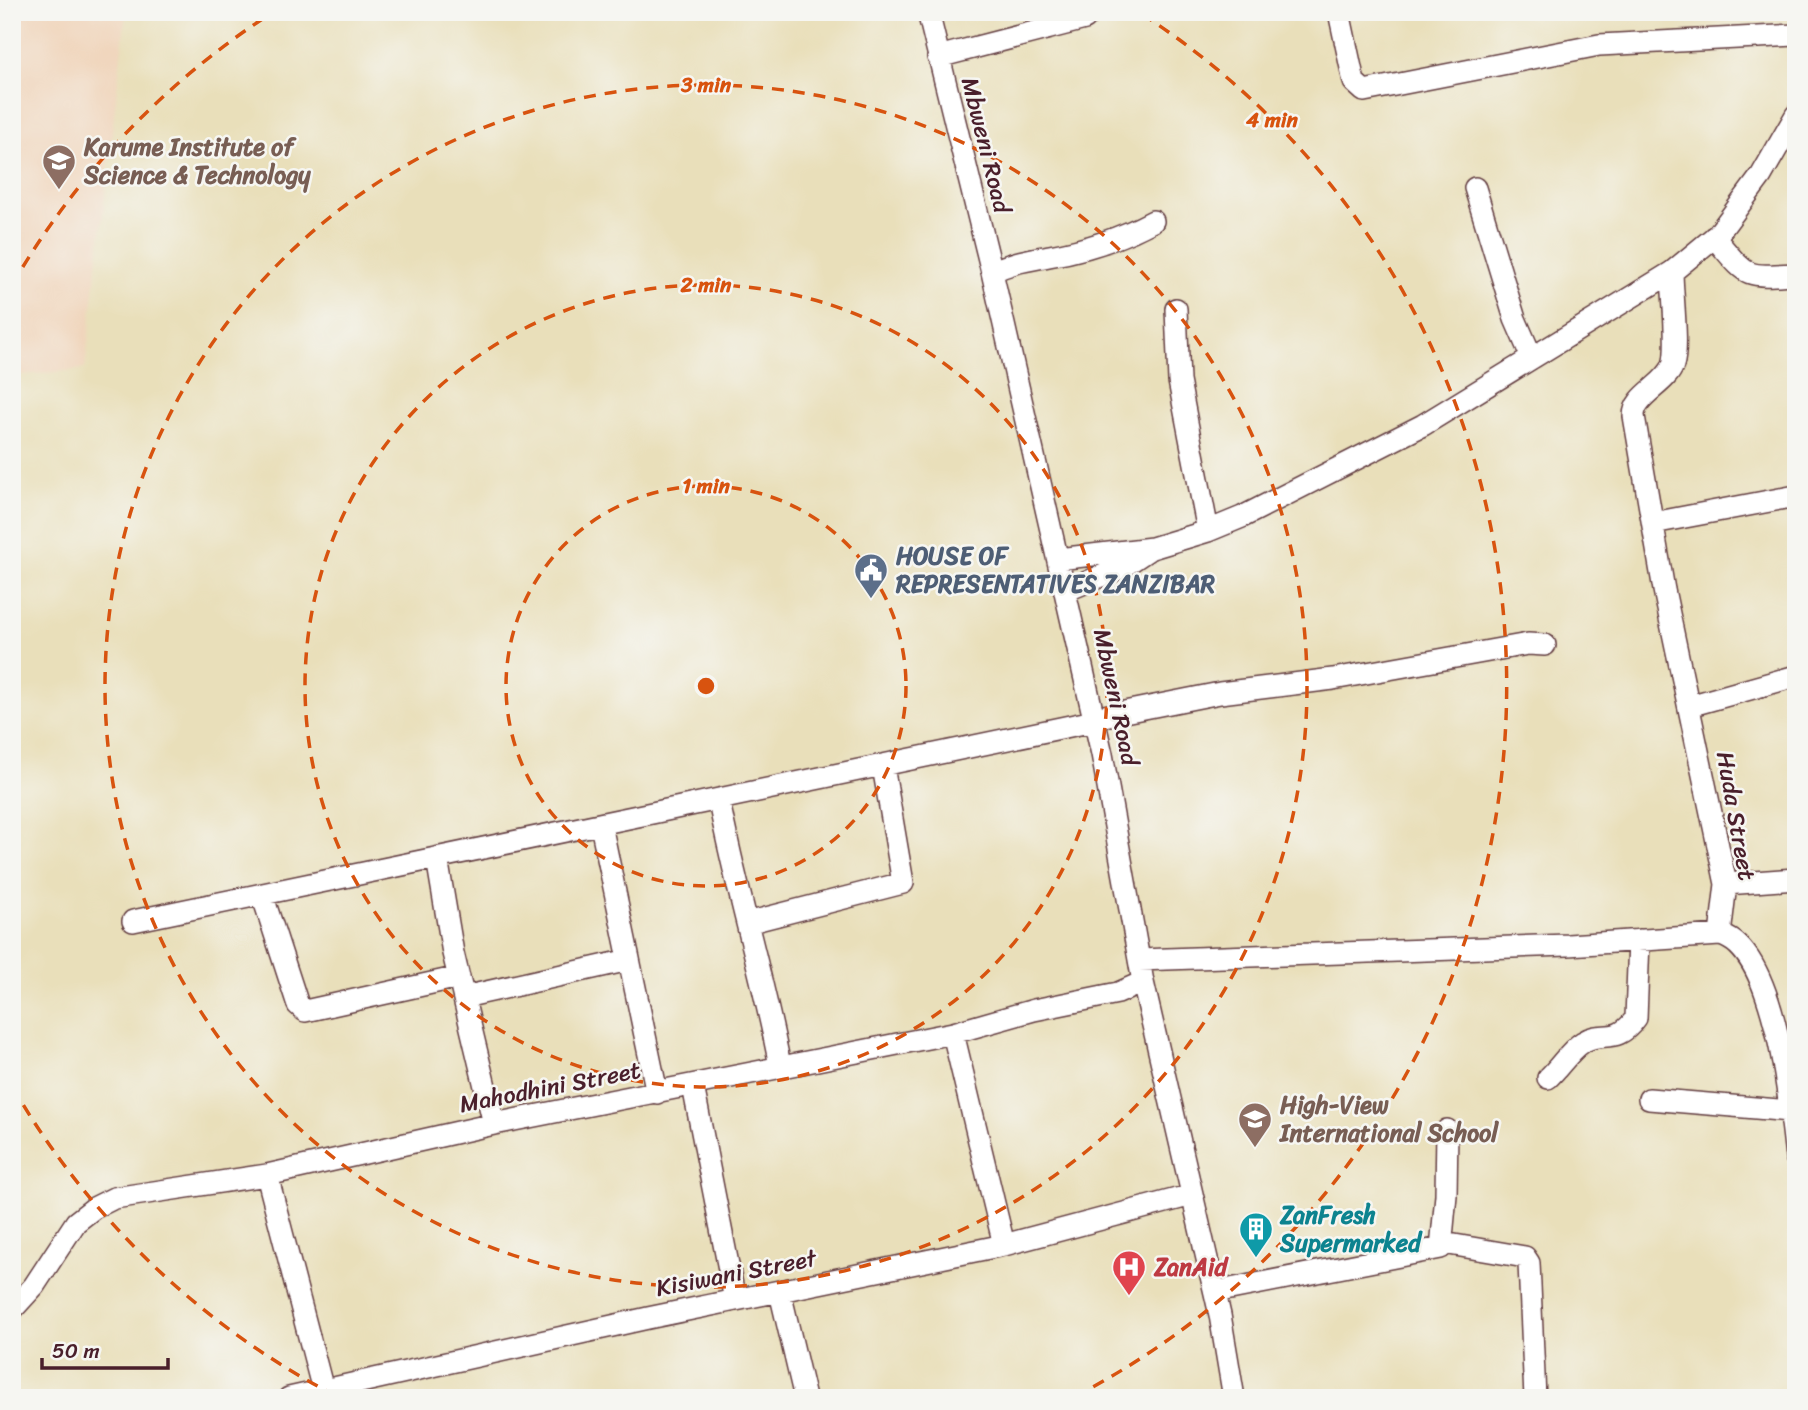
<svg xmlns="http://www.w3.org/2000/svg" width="1808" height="1410" viewBox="0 0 1808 1410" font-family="Sriracha,sans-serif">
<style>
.built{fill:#f0d5bc}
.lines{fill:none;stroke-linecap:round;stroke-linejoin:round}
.minor-casing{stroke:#623c40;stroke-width:24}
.minor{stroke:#fff;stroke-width:21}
.ring{fill:none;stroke:#d8530f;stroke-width:3.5;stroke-dasharray:12 9}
.labels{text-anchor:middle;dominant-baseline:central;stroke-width:5;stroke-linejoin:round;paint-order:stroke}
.street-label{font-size:24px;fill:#4a1f2b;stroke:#f6f6f2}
.education-label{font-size:24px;font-weight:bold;fill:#785e54;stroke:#f6f6f2;text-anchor:start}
.service-label{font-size:24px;font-weight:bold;fill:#4e5e75;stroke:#f6f6f2;text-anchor:start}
.culture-label{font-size:24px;font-weight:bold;fill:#0d838f;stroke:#f6f6f2;text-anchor:start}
.health-label{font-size:24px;font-weight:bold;fill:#be3a42;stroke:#f6f6f2;text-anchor:start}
.centre{fill:#d8530f;stroke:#f6f6f2;stroke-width:3.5}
.ring-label{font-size:21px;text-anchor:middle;font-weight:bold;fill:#d8530f;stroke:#f6f6f2;stroke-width:5;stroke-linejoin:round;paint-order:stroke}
</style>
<rect width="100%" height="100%" fill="#f6f6f2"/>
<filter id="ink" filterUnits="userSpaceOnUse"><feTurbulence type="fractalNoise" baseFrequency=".0143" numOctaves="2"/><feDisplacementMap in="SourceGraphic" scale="14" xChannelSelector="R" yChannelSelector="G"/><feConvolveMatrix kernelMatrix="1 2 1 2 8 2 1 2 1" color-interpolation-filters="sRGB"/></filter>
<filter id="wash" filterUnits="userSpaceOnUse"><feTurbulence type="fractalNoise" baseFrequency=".00686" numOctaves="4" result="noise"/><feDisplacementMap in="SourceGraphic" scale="28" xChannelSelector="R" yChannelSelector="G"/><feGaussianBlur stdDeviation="1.57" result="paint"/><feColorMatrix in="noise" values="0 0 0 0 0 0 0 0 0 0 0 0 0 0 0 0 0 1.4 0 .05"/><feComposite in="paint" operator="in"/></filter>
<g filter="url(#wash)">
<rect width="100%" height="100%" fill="#e9dfba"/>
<path class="built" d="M12,12h114l-41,357 -73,7z"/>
</g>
<g filter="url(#ink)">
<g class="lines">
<g class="minor-casing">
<path id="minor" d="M928,12l64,260 110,482 41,228 77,333 14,83
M1339,12l15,70 10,9 235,-46 197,-10
M938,57l147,-38
M1475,188l40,131 17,39
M1714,237c35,41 28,40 82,37
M992,272c19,-10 36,-12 57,-16 36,-6 72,-18 104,-35
M1176,309l3,72 29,150
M1653,523l143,-27
M1058,559l94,-11 56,-17 34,-14 181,-92 249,-153 46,-38 43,-58 35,-61
M1065,591l56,-23 27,-18
M1689,706l107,-30
M1094,718l126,-25 113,-14 195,-35 17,1
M719,801c17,89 44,175 61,265
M601,825l56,268
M437,858l16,95 41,171
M1726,884l70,-5
M262,894l36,111 7,6 154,-34
M133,921l961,-200
M747,923l156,-40 -20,-117
M1720,935c56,13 70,172 76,222
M1139,960l429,-15 152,-10 6,-51 -62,-294 -30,-174c0,-21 32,-31 39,-51 6,-17 -1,-73 -1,-93
M464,997l165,-37
M953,1033l51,212
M1548,1078c12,-11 22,-28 35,-36 20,-13 32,5 53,-24l3,-78
M693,1086l42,214
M1649,1099l141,12
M267,1175l58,223
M1443,1243l82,14 4,6 6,135
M780,1292l25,106
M1215,1292l226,-44 5,-53 1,-65
M12,1310l22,-24 42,-64 18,-14 20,-10 153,-23 227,-51 459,-91 81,-23 84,-17 25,-11
M289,1398l359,-80 356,-73 188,-50"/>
</g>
<use href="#minor" class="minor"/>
</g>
</g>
<g class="ring">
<circle cx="706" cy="686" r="200"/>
<circle cx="706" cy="686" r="401"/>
<circle cx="706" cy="686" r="601"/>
<path d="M336 1396A801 801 0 0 1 12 1086M12 285A801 801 0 0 1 270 14M1142 14A801 801 0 0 1 1076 1396"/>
</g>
<defs>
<g id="university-pin" transform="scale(1.75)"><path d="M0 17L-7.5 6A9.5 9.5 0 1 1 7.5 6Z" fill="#8d6e63" stroke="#f6f6f2"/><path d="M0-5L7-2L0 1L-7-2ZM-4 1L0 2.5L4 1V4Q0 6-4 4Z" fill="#fff"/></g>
<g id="civic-pin" transform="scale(1.75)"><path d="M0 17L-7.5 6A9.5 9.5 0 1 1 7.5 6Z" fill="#5c6f8a" stroke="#f6f6f2"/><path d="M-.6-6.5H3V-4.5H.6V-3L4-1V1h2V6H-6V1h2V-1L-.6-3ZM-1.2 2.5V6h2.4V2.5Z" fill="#fff"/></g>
<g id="school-pin" transform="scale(1.75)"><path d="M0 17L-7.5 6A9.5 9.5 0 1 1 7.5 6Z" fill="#8d6e63" stroke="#f6f6f2"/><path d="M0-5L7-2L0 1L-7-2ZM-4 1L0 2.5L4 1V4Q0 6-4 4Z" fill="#fff"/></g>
<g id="building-pin" transform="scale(1.75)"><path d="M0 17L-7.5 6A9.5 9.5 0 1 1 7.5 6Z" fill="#0f9aa8" stroke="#f6f6f2"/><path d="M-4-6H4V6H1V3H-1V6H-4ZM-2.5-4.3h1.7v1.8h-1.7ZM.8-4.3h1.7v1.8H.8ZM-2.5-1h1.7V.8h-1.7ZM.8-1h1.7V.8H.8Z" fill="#fff"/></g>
<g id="hospital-pin" transform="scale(1.75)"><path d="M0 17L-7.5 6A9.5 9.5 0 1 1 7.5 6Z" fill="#e0444e" stroke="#f6f6f2"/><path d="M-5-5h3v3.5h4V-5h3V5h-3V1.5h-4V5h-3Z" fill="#fff"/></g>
</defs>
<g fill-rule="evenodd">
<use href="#university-pin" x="59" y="161"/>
<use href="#civic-pin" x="871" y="570"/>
<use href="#school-pin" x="1255" y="1119"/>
<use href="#building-pin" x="1256" y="1229"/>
<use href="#hospital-pin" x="1129" y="1267"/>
</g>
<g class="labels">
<g class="street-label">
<text transform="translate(986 145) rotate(76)">Mbweni Road</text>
<text transform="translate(1116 697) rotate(78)">Mbweni Road</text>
<text transform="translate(1736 816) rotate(80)">Huda Street</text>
<text transform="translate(550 1087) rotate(-11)">Mahodhini Street</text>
<text transform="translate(736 1273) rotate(-11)">Kisiwani Street</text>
</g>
<g class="education-label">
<text x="84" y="147">Karume Institute of<tspan x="84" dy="28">Science &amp; Technology</tspan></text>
<text x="1280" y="1105">High-View<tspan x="1280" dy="28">International School</tspan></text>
</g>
<g class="service-label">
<text x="896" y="556">HOUSE OF<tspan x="896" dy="28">REPRESENTATIVES ZANZIBAR</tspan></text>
</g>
<g class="culture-label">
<text x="1280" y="1215">ZanFresh<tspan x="1280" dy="28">Supermarked</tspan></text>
</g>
<g class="health-label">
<text x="1154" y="1267">ZanAid</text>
</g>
</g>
<circle cx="706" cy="686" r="10" class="centre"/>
<g class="ring-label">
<text x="706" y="92">3 min</text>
<text x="1272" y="127">4 min</text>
<text x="706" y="292">2 min</text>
<text x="706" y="493">1 min</text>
</g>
<rect width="1808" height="1410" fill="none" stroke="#f6f6f2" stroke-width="42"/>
<path d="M42 1358v10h126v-10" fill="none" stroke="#4a1f2b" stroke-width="3.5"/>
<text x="52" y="1358" font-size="21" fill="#4a1f2b" stroke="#f6f6f2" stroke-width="5" paint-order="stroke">50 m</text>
</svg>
